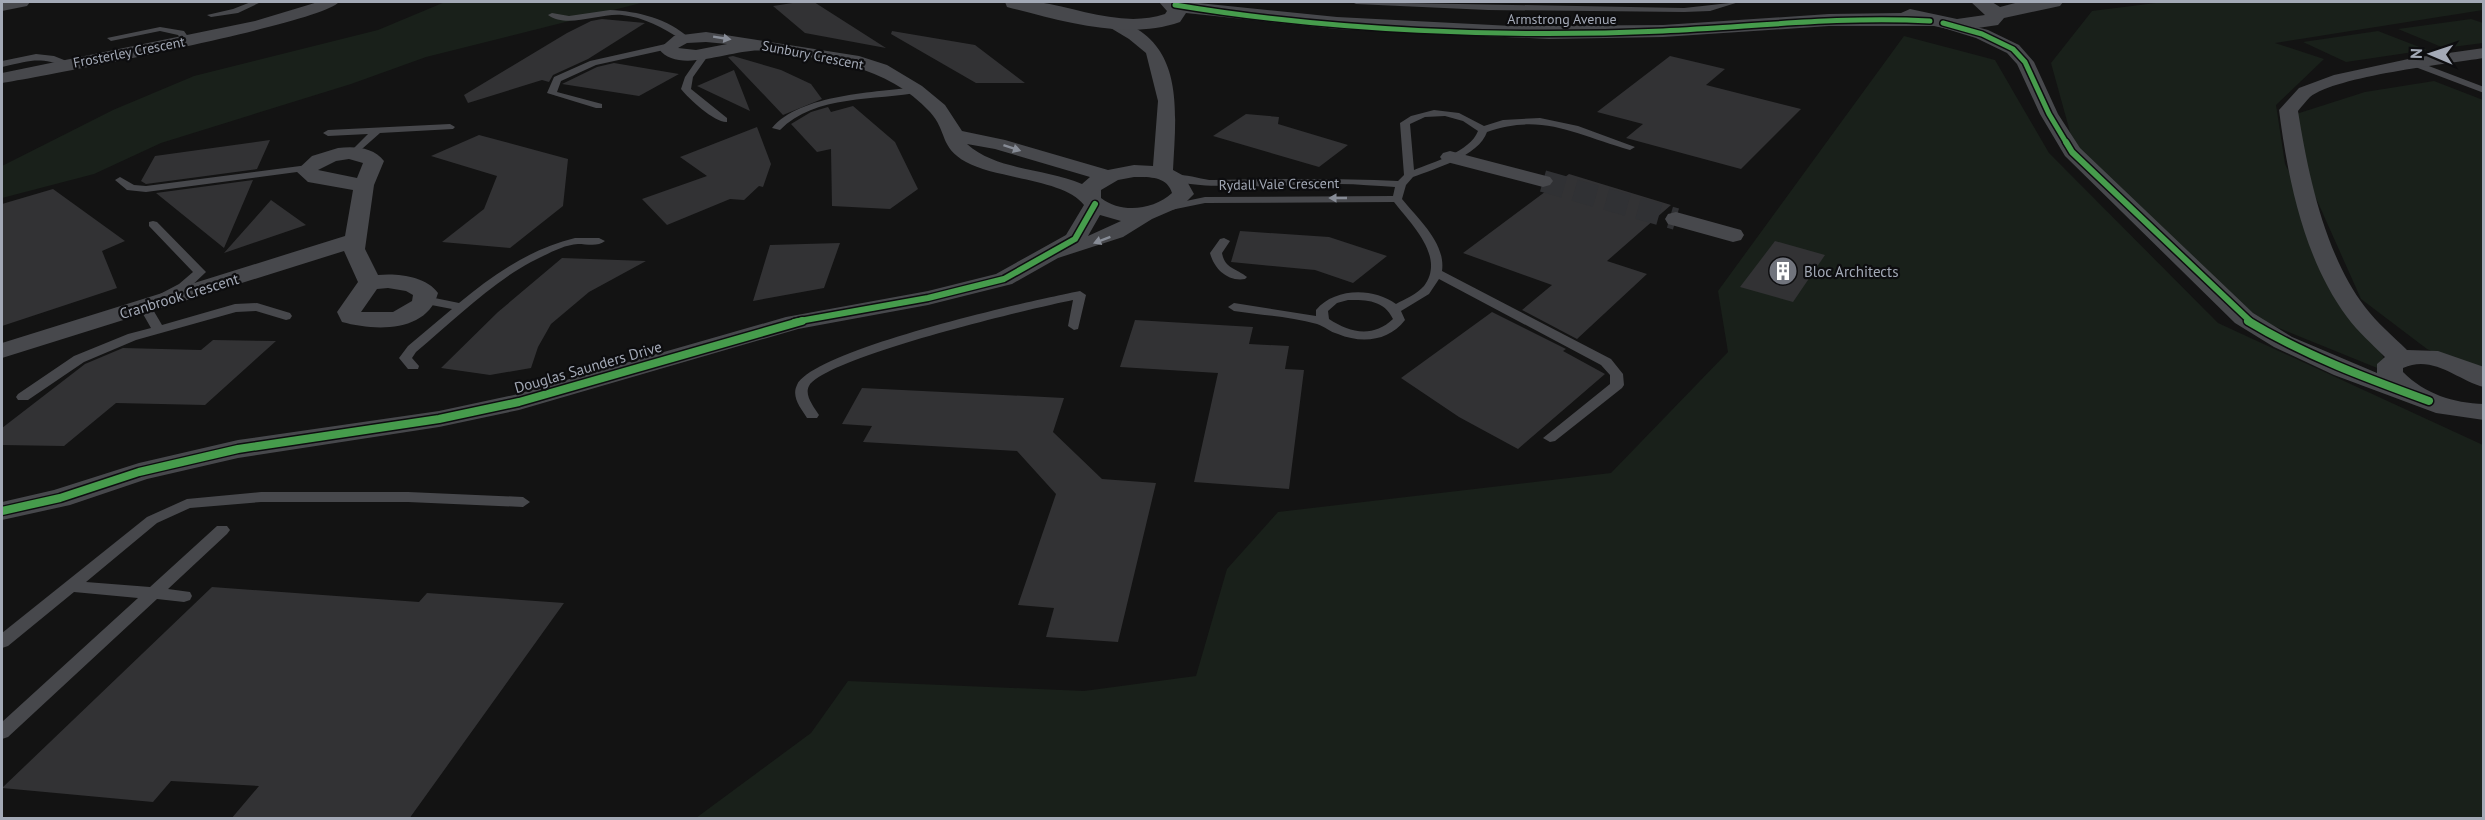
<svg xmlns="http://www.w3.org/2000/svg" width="2485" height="820" viewBox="0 0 2485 820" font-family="'PT Sans',sans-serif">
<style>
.green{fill:#19201a}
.building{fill:#323234}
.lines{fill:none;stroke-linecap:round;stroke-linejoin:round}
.minor-tunnel{stroke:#303134;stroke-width:22;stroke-dasharray:22 11;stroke-linecap:butt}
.service{fill:#47484c;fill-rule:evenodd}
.minor{fill:#47484c;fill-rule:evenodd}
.tertiary{fill:#47484c;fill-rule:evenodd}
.cycleway-far2-casing{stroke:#0d0d0f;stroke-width:8}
.cycleway-far1-casing{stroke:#0d0d0f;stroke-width:9}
.cycleway-casing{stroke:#0d0d0f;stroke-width:11}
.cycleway-far2{stroke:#469c4c;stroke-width:5}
.cycleway-far1{stroke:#469c4c;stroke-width:6}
.cycleway{stroke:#469c4c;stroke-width:8}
.oneway{fill:#878c96}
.labels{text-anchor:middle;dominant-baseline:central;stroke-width:4.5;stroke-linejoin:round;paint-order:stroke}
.far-street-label{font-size:14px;fill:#a3a9b6;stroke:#0d0d0f}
.poi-label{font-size:15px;fill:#a3a9b6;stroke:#0d0d0f;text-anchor:start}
.street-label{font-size:15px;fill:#a3a9b6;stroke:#0d0d0f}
</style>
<rect width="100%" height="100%" fill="#131313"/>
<path class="green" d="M445,2h200l-219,55 -75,27 -190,59 -67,31 -92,24v-32l111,-56 81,-34 184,-46z
M2164,2h319v8l-208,33 49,16 -48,46 9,59 107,210 -133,-54 -184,-170 -24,-87 41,-52z
M2471,19l12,4v20l-39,5 -46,-19z
M2378,31l49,19 -81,12 -43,-20z
M1904,36l91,24 54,93 169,170 265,122v373h-1787l115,-85 37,-52 236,10 112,-15 31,-107 51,-57 333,-39 117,-121 -10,-61z
M2434,81l49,19v270l-15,-3 -41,-18 -66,-50 -62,-139 -6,-45 72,-23z"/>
<path class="building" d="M799,2h15l72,46 -81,-15 -32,-27z
M602,19l43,4 -57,36 -35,16 -4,7 -7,-2 -74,23 -4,-8 103,-62 24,-12z
M892,31l83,14 50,38h-49l-85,-49z
M733,56l48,14 30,14 11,15 -39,16 -55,-58z
M1670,56l55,13 -19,16 95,24 -60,60 -115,-31 17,-14 -46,-12z
M614,63l65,11 -40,22 -77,-12 35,-17z
M734,70l16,41 -53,-25z
M853,106l42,36 23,47 -28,20 -58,-3 -1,-57 -14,3 -26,-28 20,-12 17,-5 3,5z
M1246,114l33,3 -1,7 70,21 -29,22 -106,-31z
M757,127l14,37 -8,23 -4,-1 -15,14 -14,-1 -63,26 -25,-26 65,-23 -27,-19z
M479,135l89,24 -5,47 -53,42 -68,-6 42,-33 13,-33 -66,-20z
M270,140l-13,29 -111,15 -5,-3 14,-25z
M1569,174l102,31 -64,56 40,13 -70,65 -55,-29 30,-25 -89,-32z
M253,180l-29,68 -68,-55z
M53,189l72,52 -23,10 15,37 -115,38v-122z
M271,200l35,25 -82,28z
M1240,231l89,6 58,19 -34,27 -38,-13 -84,-8z
M1775,241l50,14 -32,47 -53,-15z
M840,243l-16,45 -71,13 17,-56z
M562,258l84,3 -57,31 -38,32 -13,23 -7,21 -41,7 -49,-7 57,-56z
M1492,312l74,37 -3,2 42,23 -87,75 -59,-32 -58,-39z
M1135,320l118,7 -4,17 40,2 -4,23 19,1 -15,119 -95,-7 24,-109 -98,-6z
M213,340l63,1 -71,64 -89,-2 -52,43 -62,-1v-17l83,-64 38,-16 78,2z
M862,388l202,10 -11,34 49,47 54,4 -38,159 -72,-5 8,-29 -36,-3 38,-111 -39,-43 -154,-9 9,-16 -30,-2z
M212,587l207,15 8,-9 137,10 -155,216h-178l28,-33 -88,-5 -18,21 -151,-14z"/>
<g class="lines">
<path class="minor-tunnel" d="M1543,181l133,38"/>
<path class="service" d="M251,2h10l-23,11 -27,4 -4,-2 26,-6z
M1352,2l332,6 55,-6 -29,9 -26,1 -196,-2 -132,-6z
M610,10c27,1 59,9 79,28l-7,2c-19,-12 -38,-23 -60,-25 -23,-2 -55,14 -74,0l4,-2 17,3z
M160,27l24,4 7,10 -7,2 -6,-8 -18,-4 -49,10 -4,-3z
M670,43l3,1v4l-77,17 -35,16 -4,11 45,12v4h-6l-49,-15 7,-16 36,-16z
M703,51l7,2 -17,24 -2,12 36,29v4c-12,1 -38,-23 -46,-33l4,-12z
M36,54l18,2 20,8 -4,3c-34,-10 -35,-7 -68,0v-6z
M2413,60l71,27v6l-74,-28 -1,-2z
M918,87l5,3 -2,2c-45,9 -106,2 -141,38l-8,-2c28,-34 105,-36 146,-41z
M1434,110l25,3 25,13 19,-6 37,-2 38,8 57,21 -5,3c-52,-14 -87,-38 -143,-18 -8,24 -53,37 -74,45l-7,8 -4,14c16,20 44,44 40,72l169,88 12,15 1,11 -2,3 -67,53 -5,1 -7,-4 67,-54v-9l-9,-10 -162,-86 -10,15 -28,17 4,9c-16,21 -43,24 -67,14 -8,-2 -14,-8 -21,-10 -26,-7 -56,-9 -83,-13l-6,-4 6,-4 82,13v-6c18,-22 57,-23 80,-6 9,-5 21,-10 28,-18 22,-29 -13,-62 -30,-84l-189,1 -39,8 -5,-3 1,-2 43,-9 188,-1 2,-9c-19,-1 -37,-3 -56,-3 -30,0 -153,8 -171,-6 10,-8 32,2 45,2 62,-1 123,-2 185,1l6,-6 -4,-52 11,-7zM1445,116l18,5 15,10c-8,21 -45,31 -64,39l-4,-46 15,-7zM1348,300c19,0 36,0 45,19 -20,19 -43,14 -64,0l-1,-8 9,-8z
M450,124l5,3 -2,2 -73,4 -26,23 -5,-3 19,-19 -40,2 -5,-3 5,-3z
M308,165l5,3 -1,2 -166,22 -19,-2 -12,-10 5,-3 14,8 12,1z
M153,221l4,1 49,50 -19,18 -35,18 10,17 73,-21 22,-1 33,10 2,3 -2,3 -4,1 -30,-9 -20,1 -100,28 -52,22 -56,38h-10l-2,-3 2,-3 56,-38 54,-22 23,-6 -12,-21 2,-3 38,-20 14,-12 -44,-46v-4z
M575,238h24l6,3c-7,6 -18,3 -27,3 -16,1 -32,11 -47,18 -41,22 -79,60 -115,90l-4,6 7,8 -1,3h-10l-9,-11 9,-12 44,-37 -31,-6 -2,-3 2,-3 4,-1 34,7c35,-29 71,-54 116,-65z
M1224,238l6,3 -8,12c3,16 14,15 25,24l-2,2c-17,3 -31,-10 -35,-26l10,-14z
M1080,291l6,4 -8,34 -4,1 -6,-4 5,-26c-40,8 -247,57 -264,86 -5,9 5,21 10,29l-2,3h-10c-6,-10 -16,-21 -10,-33 17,-36 237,-85 283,-94z
M261,492h147l115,5 7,5 -7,5 -115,-5h-147l-71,6 -33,15 -71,59 64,5 67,-61h10l3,4 -3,4 -59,55 22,3 2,4 -2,4 -6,2 -27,-3 -149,138 -6,2v-17l136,-124 -64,-6 -66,54 -6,2v-15l145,-116 40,-18z"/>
<path class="minor" d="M318,2h21c-17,21 -294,74 -337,81v-10l253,-52z
M1943,18l45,12 31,15 15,17 24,52 22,34 173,165 39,24 85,36v-9l8,-7c-13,-13 -27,-25 -38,-40 -43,-58 -59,-137 -68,-207l20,-22 35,-13 79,-17 71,-10v10c-38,6 -147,18 -174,39 -4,4 -8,9 -12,14 10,63 27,144 67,196 12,16 28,29 42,43l31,1 46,16v20c-27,-7 -51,-33 -81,-19v4c22,22 50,31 81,32v16l-48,-7 -102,-38 -60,-28 -39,-24 -170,-167 -25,-42 -23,-50 -10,-11 -31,-15 -39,-12 -2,-3z
M1112,19c74,19 64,92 61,151l11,6 10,18 -12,12 -30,13 -29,18 -65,21 -46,26 -84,21 -130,24 -279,81 -80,17 -201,31 -91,21 -77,26 -68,15v-18l52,-12 85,-27 99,-23 201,-29 75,-16 272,-78 142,-26 68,-17 70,-39 18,-30c-19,-26 -88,-26 -118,-43 -27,-15 -18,-30 -36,-50 -43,-47 -106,-54 -166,-61 -27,-4 -86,25 -105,-2l15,-13 32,-4 153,24 28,9 35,21 23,19 17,26 43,9 103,30 26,-5 19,1 5,-65 -12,-48 -17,-14 -25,-15 2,-4zM706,42l21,2 -31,6 -18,-2 9,-5zM967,144l28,5 95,28 -8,7c-36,-16 -85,-13 -115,-40zM1134,177c15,0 33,-1 38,16 -19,17 -50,21 -71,5v-8l17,-10zM1100,215l21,6 -33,15z
M338,148c16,-2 36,-1 46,13l-10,24 -9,64 13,26c19,-2 48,1 60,18 -11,40 -63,38 -96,29l-5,-10 21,-30 -14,-31 -342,107v-15l343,-107 8,-46 -45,-8 -12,-11 16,-15zM349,159l14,4 -6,15 -39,-8 18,-9zM388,288l18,3 7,4 -1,6 -19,11h-32l16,-23z
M1450,151l100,26 3,4 -3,4 -7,2 -100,-26 -3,-4 3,-4z
M1676,212l65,18 3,5 -3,5 -8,2 -65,-18 -3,-5 3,-5z"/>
<path class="tertiary" d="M2,2h28l-3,4 -25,5z
M1005,2c11,0 22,-2 33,0 41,6 85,26 127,12l2,-3 -8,-9h30l148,15 175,9 151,-1 166,-11 72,-1 9,-4 47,10 28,-4 -14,-13h21l8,5 19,-5h44l-3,4 -56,12 -6,7 -41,6 -23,-5h-105l-166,11 -114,2 -212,-10 -151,-16 -6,9c-54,19 -118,-1 -173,-15z"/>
<g class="cycleway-far2-casing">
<path id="cycleway-far2" d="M1175,5c156,26 330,33 488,26 89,-4 177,-15 267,-10
M1943,23l39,11 31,15 12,13 24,52 18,30"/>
</g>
<g class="cycleway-far1-casing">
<path id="cycleway-far1" d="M2066,142l6,10 179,170
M794,322l134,-24 76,-19 71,-40 20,-35"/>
</g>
<g class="cycleway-casing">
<path id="cycleway" d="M2248,321c58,35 118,57 181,80
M2,511l58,-13 79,-26 99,-23 201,-30 80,-17 283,-81"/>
</g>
<use href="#cycleway-far2" class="cycleway-far2"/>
<use href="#cycleway-far1" class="cycleway-far1"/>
<use href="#cycleway" class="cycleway"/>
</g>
<defs><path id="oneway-solid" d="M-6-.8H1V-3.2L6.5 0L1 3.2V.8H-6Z" transform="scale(1.5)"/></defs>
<g class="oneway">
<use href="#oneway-solid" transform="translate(722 38) rotate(9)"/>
<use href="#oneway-solid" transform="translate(1012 148) rotate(18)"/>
<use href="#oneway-solid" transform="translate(1338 198) rotate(180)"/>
<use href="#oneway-solid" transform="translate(1102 240) rotate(159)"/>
</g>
<defs>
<g id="building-disc" transform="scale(1.5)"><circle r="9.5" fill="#71747d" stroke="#0d0d0f"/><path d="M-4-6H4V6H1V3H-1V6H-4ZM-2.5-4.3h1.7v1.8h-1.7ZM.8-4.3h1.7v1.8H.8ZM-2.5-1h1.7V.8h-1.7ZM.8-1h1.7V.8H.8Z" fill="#fff"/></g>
</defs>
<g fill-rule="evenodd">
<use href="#building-disc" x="1783" y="271"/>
</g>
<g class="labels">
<g class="far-street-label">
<text x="1562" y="19">Armstrong Avenue</text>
<text transform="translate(129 52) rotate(-11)">Frosterley Crescent</text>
<text transform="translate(813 55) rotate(11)">Sunbury Crescent</text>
<text transform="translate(1279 184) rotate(-1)">Rydall Vale Crescent</text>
</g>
<g class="poi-label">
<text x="1804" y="271">Bloc Architects</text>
</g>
<g class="street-label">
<text transform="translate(179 296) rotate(-17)">Cranbrook Crescent</text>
<text transform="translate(588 367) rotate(-16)">Douglas Saunders Drive</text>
</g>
</g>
<rect width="2485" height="820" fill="none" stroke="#a3a9b6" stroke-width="6"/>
<g transform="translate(2431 54) rotate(272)" stroke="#0d0d0f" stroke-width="4.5" paint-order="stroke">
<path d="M0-4.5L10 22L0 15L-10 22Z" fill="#a3a9b6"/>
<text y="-9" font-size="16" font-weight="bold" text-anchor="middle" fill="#a3a9b6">N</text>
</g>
</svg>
